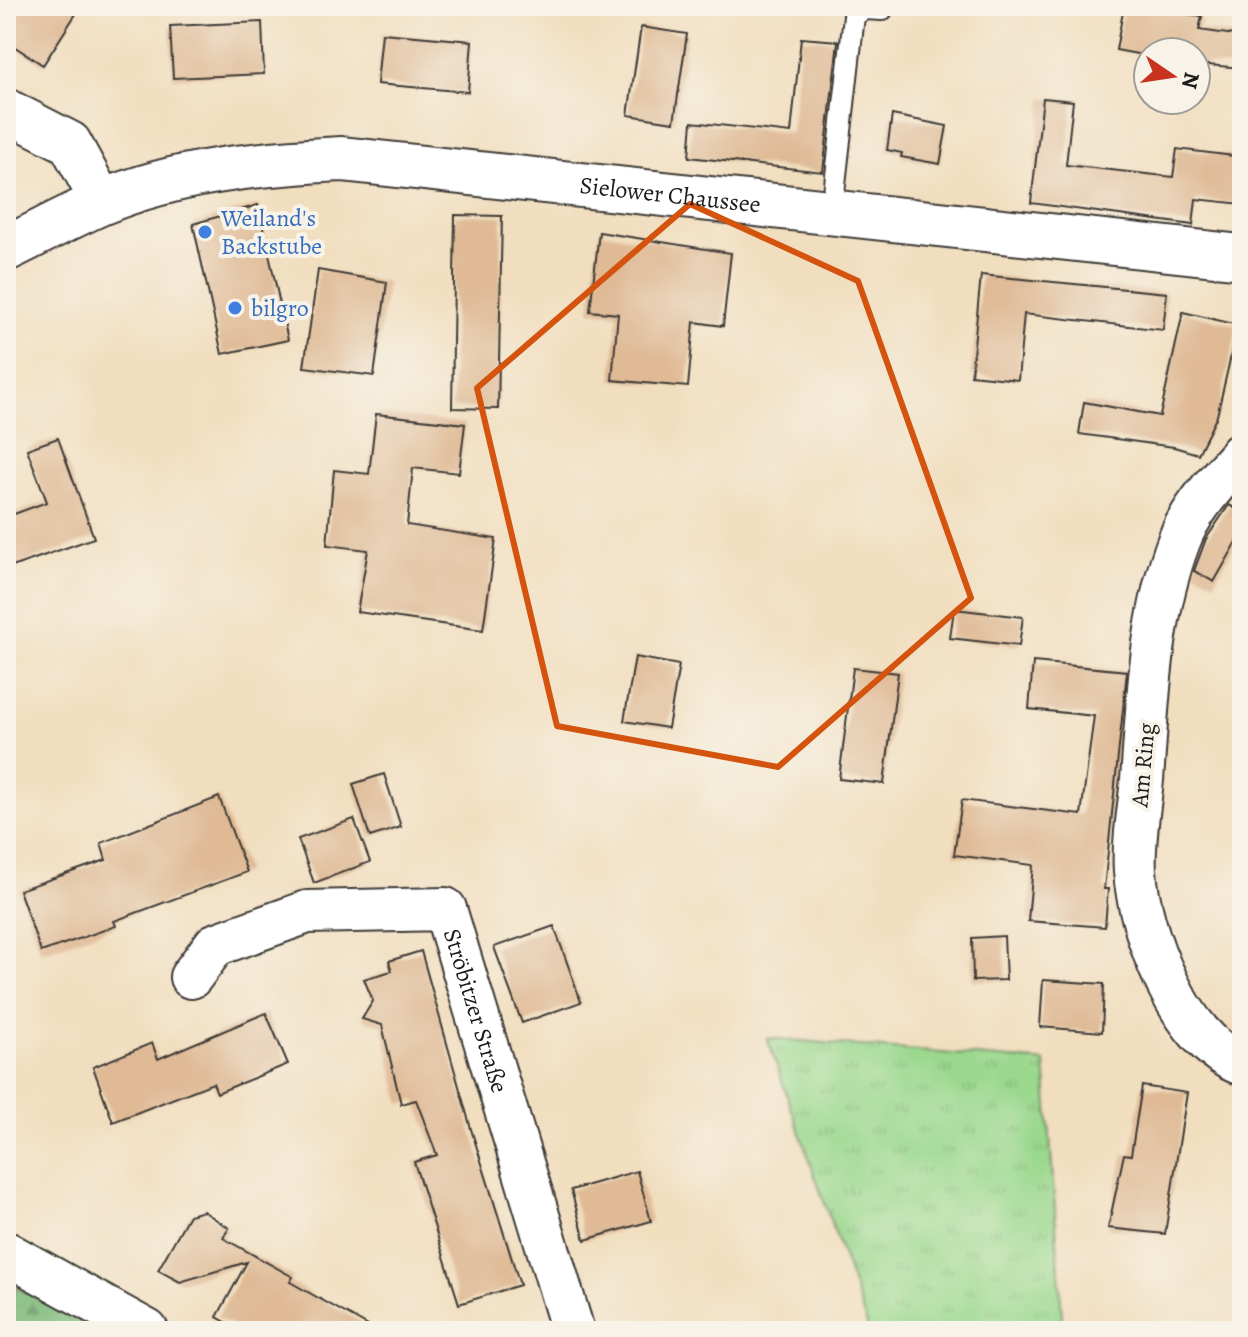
<svg xmlns="http://www.w3.org/2000/svg" width="1248" height="1337" viewBox="0 0 1248 1337" font-family="Alegreya,serif">
<style>
.grass{fill:url(#grass-tufts);stroke:#5b7a54;stroke-width:2}
.forest{fill:url(#forest-firs);stroke:#4c6a4a;stroke-width:2}
.building{fill:#dfba95}
.lines{fill:none;stroke-linecap:round;stroke-linejoin:round}
.service-casing{stroke:#3c3934;stroke-width:24}
.minor-casing{stroke:#3c3934;stroke-width:46}
.secondary-casing{stroke:#3c3934;stroke-width:48}
.service{stroke:#fff;stroke-width:20}
.minor{stroke:#fff;stroke-width:42}
.secondary{stroke:#fff;stroke-width:44}
.marked{fill:none;stroke:#d4530e;stroke-width:6;stroke-linejoin:round}
.shop-dot{fill:#3f7fe0;stroke:#f7f3e8;stroke-width:3}
.labels{text-anchor:middle;dominant-baseline:central;stroke-width:8;stroke-linejoin:round;paint-order:stroke}
.street-label{font-size:24px;fill:#1c1c1c;stroke:#f7f3e8}
.shop-label{font-size:24px;fill:#366cbe;stroke:#f7f3e8;text-anchor:start}
</style>
<defs>
<pattern id="grass-tufts" width="24" height="20" patternUnits="userSpaceOnUse" patternTransform="scale(2)"><rect width="24" height="20" fill="#9ad88d"/><path d="M3 7l-1-3M5 7V3M7 7l1-3M15 17l-1-3M17 17v-4M19 17l1-3" fill="none" stroke="#84b979"/></pattern>
<pattern id="forest-firs" width="22" height="20" patternUnits="userSpaceOnUse" patternTransform="scale(2)"><rect width="22" height="20" fill="#7bb878"/><path d="M5 1l3.5 6h-7zM16 11l3.5 6h-7z" fill="#649562"/></pattern>
</defs>
<rect width="100%" height="100%" fill="#f7f3e8"/>
<filter id="ink" filterUnits="userSpaceOnUse"><feTurbulence type="fractalNoise" baseFrequency=".0125" numOctaves="2"/><feDisplacementMap in="SourceGraphic" scale="16" xChannelSelector="R" yChannelSelector="G"/><feConvolveMatrix kernelMatrix="1 2 1 2 8 2 1 2 1" color-interpolation-filters="sRGB"/></filter>
<filter id="wash" filterUnits="userSpaceOnUse"><feTurbulence type="fractalNoise" baseFrequency=".006" numOctaves="4" result="noise"/><feDisplacementMap in="SourceGraphic" scale="32" xChannelSelector="R" yChannelSelector="G"/><feGaussianBlur stdDeviation="1.8" result="paint"/><feColorMatrix in="noise" values="0 0 0 0 0 0 0 0 0 0 0 0 0 0 0 0 0 1.4 0 .05"/><feComposite in="paint" operator="in"/></filter>
<g filter="url(#wash)">
<rect width="100%" height="100%" fill="#f1debf"/>
<path class="grass" d="M767,1038l278,24 18,269h-194z"/>
<path class="forest" d="M6,1282l94,49h-94z"/>
<g id="blocks">
<path class="building" d="M18,6h63l-38,59 -37,-24v-16z
M1124,6l78,10 -3,14 43,6v32l-46,-4v-12h-48v4l-32,-6z
M262,22l2,52 -91,4 -3,-52z
M641,27l46,7 -13,88 -46,-7z
M382,33l90,8 -4,51 -91,-8z
M801,38l37,3 -15,131 -134,-15 3,-35 99,11z
M1043,98l30,3 -7,64 107,12 4,-28 65,8v47l-46,-5 -3,26 -162,-22z
M892,115l55,11 -7,38 -39,-7 1,-4 -15,-3z
M258,205l30,135 -66,14 -29,-130z
M455,215l47,1 -4,193 -46,-1z
M599,232l132,21 -8,73 -29,-4 -6,65 -76,-7 6,-66 -28,-3z
M318,270l69,12 -13,94 -70,-9z
M981,275l186,18 -4,37 -139,-16 -6,66 -47,-5z
M1183,312l55,13 -21,91 -19,38 -24,-7 -95,-13 5,-32 76,14z
M376,414l89,10 -6,49 -46,-5 -6,57 89,14 -13,91 -126,-18 11,-62 -41,-5 7,-75 35,4z
M58,438l36,100 -88,31v-52l41,-15 -20,-53z
M1229,505l13,7v21l-28,49 -20,-11 12,-32z
M954,609l69,8 -4,29 -69,-8z
M635,657l44,8 -11,63 -44,-7z
M1033,662l94,9 -23,218h4l-3,38 -77,-6 5,-56 -79,-10 8,-55 119,15 13,-99 -65,-7z
M853,668l45,5 -14,111 -45,-5z
M384,774l17,53 -31,10 -17,-53z
M219,797l28,75 -133,49 2,5 -75,26 -22,-62 87,-30 -5,-17z
M354,819l16,43 -56,21 -16,-44z
M554,926l27,76 -59,21 -28,-76z
M1004,936l2,44 -33,1 -1,-43z
M421,951l50,178 49,156 -61,19 -45,-142 23,-7 -21,-55 -15,4 -19,-79 -20,-6 11,-18 -9,-22 28,-8 -3,-10z
M1043,980l61,4 -2,48 -62,-5z
M266,1013l22,51 -71,29 -4,-10 -100,39 -20,-55 59,-24 6,16z
M1142,1086l45,7 -22,141 -57,-6 16,-74 7,1z
M637,1171l14,50 -66,19 -14,-50z
M203,1211l26,17 -6,10 70,39 -3,5 87,49h-135l-25,-14 30,-55 -67,20 -22,-12 31,-55z"/>
</g>
</g>
<g filter="url(#ink)">
<use href="#blocks" fill-opacity="0" stroke="#3c3934" stroke-width="2"/>
<g class="lines">
<g class="service-casing">
<path id="service" d="M832,211l22,-195 10,-7 18,1"/>
</g>
<g class="minor-casing">
<g id="minor">
<path d="M6,110l64,33 32,59"/>
<path d="M1242,453c-23,27 -51,55 -63,88 -29,76 -31,160 -37,239 -3,29 -9,62 -7,91 4,60 45,171 107,193"/>
<path id="s1" d="M191,977l24,-32 92,-33 138,-3 128,422"/>
<path d="M6,1253l141,78"/>
</g>
</g>
<g class="secondary-casing">
<g id="secondary">
<path id="s2" d="M6,249c31,-15 62,-32 94,-46 77,-32 160,-40 242,-44l900,98"/>
</g>
</g>
<use href="#service" class="service"/>
<use href="#minor" class="minor"/>
<use href="#secondary" class="secondary"/>
</g>
</g>
<path class="marked" d="M690,204l168,77 113,317 -193,169 -221,-41 -80,-338z"/>
<g class="shop-dot">
<circle cx="205" cy="232" r="8"/>
<circle cx="235" cy="308" r="8"/>
</g>
<g class="labels">
<g class="street-label">
<text stroke="none"><textPath href="#s2" startOffset="682">Sielower Chaussee</textPath></text>
<text transform="translate(1143 765) rotate(-85)">Am Ring</text>
<text stroke="none"><textPath href="#s1" startOffset="382">Ströbitzer Straße</textPath></text>
</g>
<g class="shop-label">
<text x="221" y="218">Weiland's<tspan x="221" dy="28">Backstube</tspan></text>
<text x="251" y="308">bilgro</text>
</g>
</g>
<rect width="1248" height="1337" fill="none" stroke="#f7f3e8" stroke-width="32"/>
<g transform="translate(1172 76) rotate(103)"><circle r="38" fill="#f7f3e8" stroke="#9f9d96" stroke-width="2"/>
<path d="M0-6L14 30L0 20L-14 30Z" fill="#c8321e"/>
<text y="-12" font-size="22" font-weight="bold" text-anchor="middle" fill="#1c1c1c">N</text>
</g>
</svg>
